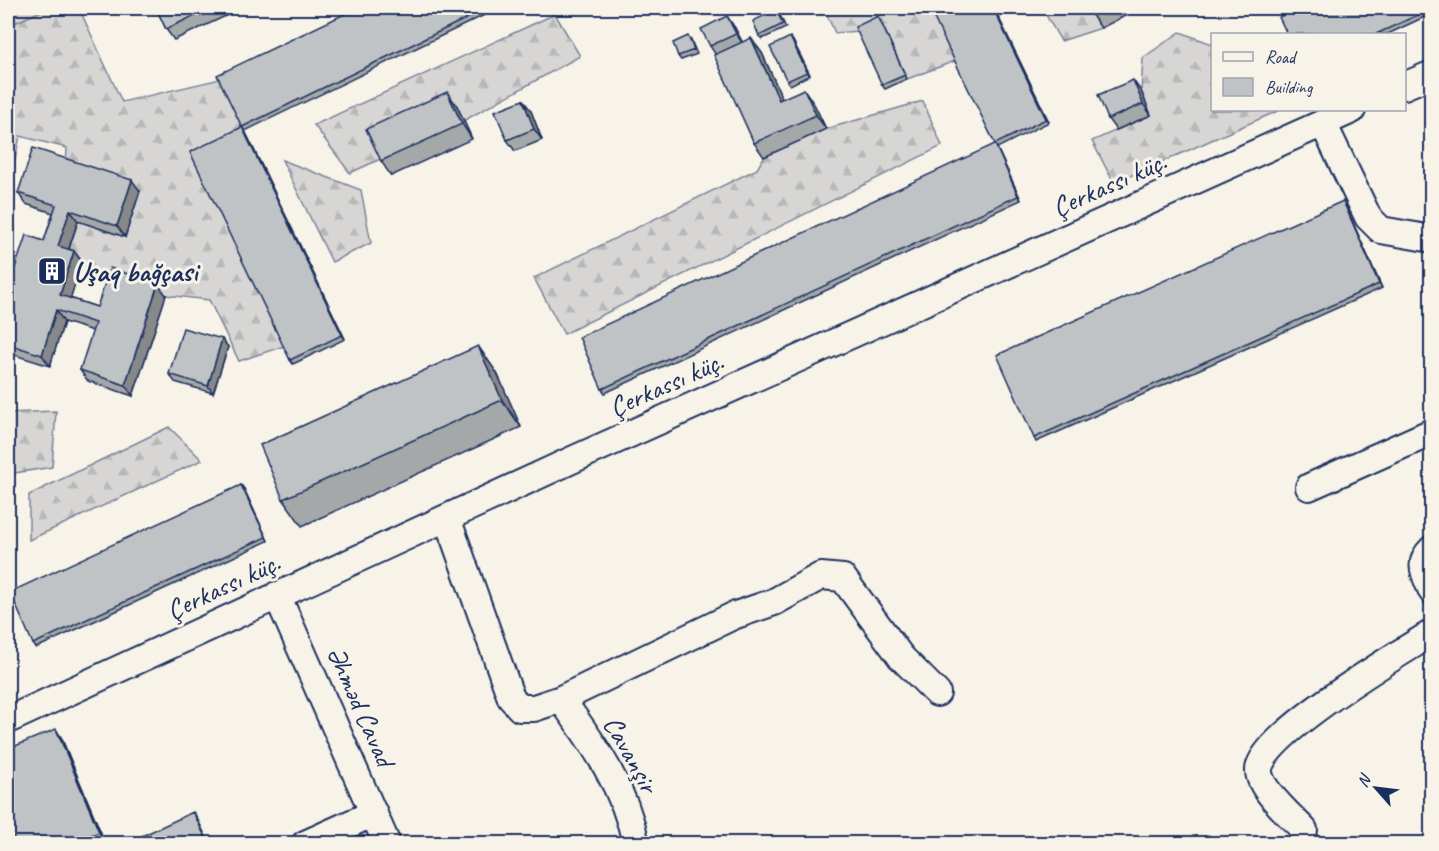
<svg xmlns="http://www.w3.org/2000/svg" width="1439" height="851" viewBox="0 0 1439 851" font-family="Caveat,sans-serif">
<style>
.grass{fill:url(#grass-tufts);stroke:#798299;stroke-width:1.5}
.forest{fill:url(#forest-firs);stroke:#798299;stroke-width:1.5}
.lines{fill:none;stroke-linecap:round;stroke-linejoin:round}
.minor-casing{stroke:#1b2f5e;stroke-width:30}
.minor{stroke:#f7f3e8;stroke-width:26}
.wall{fill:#a5a8a9;stroke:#1b2f5e;stroke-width:1.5}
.shaded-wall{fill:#86888a;stroke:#1b2f5e;stroke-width:1.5}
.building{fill:#c0c3c5;stroke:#1b2f5e;stroke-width:1.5}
.labels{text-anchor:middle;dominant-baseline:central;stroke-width:6;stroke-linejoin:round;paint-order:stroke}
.street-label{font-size:28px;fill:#1b2f5e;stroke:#f7f3e8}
.poi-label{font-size:28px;font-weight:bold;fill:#1b2f5e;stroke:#f7f3e8;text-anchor:start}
</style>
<defs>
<pattern id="grass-tufts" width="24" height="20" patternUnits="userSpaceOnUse" patternTransform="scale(1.5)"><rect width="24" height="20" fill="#d7d6d4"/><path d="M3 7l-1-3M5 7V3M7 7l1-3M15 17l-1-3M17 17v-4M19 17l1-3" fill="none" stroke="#b8b8b8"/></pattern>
<pattern id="forest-firs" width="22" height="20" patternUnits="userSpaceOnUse" patternTransform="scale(1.5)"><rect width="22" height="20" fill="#d7d6d4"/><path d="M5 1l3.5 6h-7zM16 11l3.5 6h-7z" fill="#b8b8b8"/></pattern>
</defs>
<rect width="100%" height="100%" fill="#f7f3e8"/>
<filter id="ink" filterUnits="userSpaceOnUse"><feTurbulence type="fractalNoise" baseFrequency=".0167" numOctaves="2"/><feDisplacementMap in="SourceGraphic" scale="12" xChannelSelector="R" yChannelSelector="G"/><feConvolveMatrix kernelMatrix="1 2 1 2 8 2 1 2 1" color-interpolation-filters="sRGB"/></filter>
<g filter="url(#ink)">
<path class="grass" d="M8,8h40l-40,18z"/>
<path class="forest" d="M48,8h31l43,94 98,-23 25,52 -52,25 91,190 -45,15 -30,-61 -43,-5 -48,-16 -52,-22 12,-36 47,16 -59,-70 1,-19 -47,-12 -12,57v-167z
M824,8h106l25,53 -48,18 -27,-59 -22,11 -23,2z
M1042,8h49l10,20 -40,13z
M555,14l25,42 -117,65 -113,52 -36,-48z
M1180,32l32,12v66h68l-166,73 -22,-42 59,-26 -10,-24 2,-33z
M923,101l19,45 -378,188 -30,-56 223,-109 7,-12 62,-28z
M282,160l79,30 10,53 -39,19z
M56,411l-4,56 -44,7v-61z
M169,427l33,33 -173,80v-45z"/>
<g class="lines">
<g class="minor-casing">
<path id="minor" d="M1404,86l28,-12
M1323,123l45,94 13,13 51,9
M1309,487l123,-55
M447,518l64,180 9,10h14l27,-9 172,-83 41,-14 47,-26 22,2 58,79 36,36
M1432,549c-15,14 -7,25 0,42
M277,595l110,249
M561,699c33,45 64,89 75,145
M8,720l564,-260 780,-350
M1304,830c-12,-13 -46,-42 -45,-60 1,-34 141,-117 173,-137
M305,844l69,-31"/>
</g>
<use href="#minor" class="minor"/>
</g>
<path class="wall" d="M156,8h87l-69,32 -8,-11z
M357,8h142l-254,123 100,208 -52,25 -3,-4 -48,-233z
M994,8l55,114 -52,26 24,52 -416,193 -3,-4 393,-245z
M1088,8h33l4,8 -24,12 -10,-14z
M1431,8v6l-43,20h-101z
M779,13l7,15 -24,11 -3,-3z
M880,20l27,59 -22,10 -3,-4z
M735,28l7,15 20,10 20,46 32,5 12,25 -62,28 -10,-14 -38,-88 -6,-9z
M691,40l6,14 -16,6 -3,-4z
M793,41l17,34 -20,10 -3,-4z
M1141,91l10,24 -35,15 -8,-11z
M523,100l8,11 11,29 -27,11 -8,-11z
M457,106l15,33 -81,37 -10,-15z
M140,191l-15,46 -47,-16 -9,28 5,2 8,11 -12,36 27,9 69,-12 -33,101 -45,-15 -8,-11 13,-39 -29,-9 -14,44 -42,-13v-74l3,1 33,-39 9,-28 -27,-9 -8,-11z
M1345,205l37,83 -346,154 -2,-4z
M478,346l19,27 24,54 -219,99 -19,-27z
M228,347l-15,46 -38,-11 -6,-8z
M241,485l3,4 24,52 -232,107 -3,-4z
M61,737l43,103 -9,3h-79l-7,-16h-1v-78z"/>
<path class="shaded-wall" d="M993,8h1l55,114 -3,-3z
M727,16l8,12 9,17 -8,-11z
M790,37l3,4 17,34 -3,-3z
M751,38l11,15 28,62 -11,-15z
M1133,80l8,11 10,24 -8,-11z
M804,89l10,15 12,25 -10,-14z
M447,92l10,14 15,33 -10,-15z
M523,100l8,11 11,29 -8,-11z
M242,127l3,4 100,208 -3,-4z
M995,144l2,4 24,52 -3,-4z
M132,180l8,11 -15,46 -8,-11z
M1343,201l2,4 37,83 -3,-4z
M70,210l8,11 -12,36 -8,-11z
M74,251l8,11 -14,44 -8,-11z
M158,284l8,11 -33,101 -8,-11z
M56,310l8,12 -14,44 -8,-11z
M222,339l6,8 -15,46 -5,-7z
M478,346l19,27 24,54 -19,-27z
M241,485l3,4 24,52 -2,-4z
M56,729l5,8 43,103 -5,-8z
M193,812l3,4 13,27h-1z"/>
<path class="building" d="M156,8h55l-45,21z
M357,8h131l-246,119 -25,-52z
M929,8h64l53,111 -51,25 23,52 -416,193 -23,-52 416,-193z
M1088,8h16l-13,6z
M1299,8h132v1l-55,25h-89l-8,-17z
M776,10l7,14 -24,12 -6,-15z
M727,16l9,18 -26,12 -9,-17z
M878,16l27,59 -23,10 -27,-58z
M688,36l6,14 -16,6 -5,-13z
M790,37l17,35 -20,9 -17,-34z
M751,38l28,62 25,-11 12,26 -62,28 -40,-88z
M1133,80l10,24 -35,15 -10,-24z
M447,92l15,32 -81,37 -15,-32z
M523,100l11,29 -27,11 -12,-29z
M242,127l100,208 -52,25 -100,-208z
M33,148l99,32 -15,46 -47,-16 -12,36 16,5 -14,44 37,12 13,-39 48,16 -33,101 -45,-15 15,-47 -39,-13 -14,45 -34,-11v-65l3,1 15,-45 18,6 12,-36 -38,-12z
M1343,201l36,83 -345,154 -37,-83z
M183,328l39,11 -14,47 -39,-12z
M478,346l24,54 -219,99 -23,-54z
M241,485l25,52 -233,107 -23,-52z
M56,729l43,103 -27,11h-56l-8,-19v-75z
M193,812l15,31h-81z"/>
</g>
<defs>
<g id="building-square" transform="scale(1.5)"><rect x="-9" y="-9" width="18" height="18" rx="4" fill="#1b2f5e" stroke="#f7f3e8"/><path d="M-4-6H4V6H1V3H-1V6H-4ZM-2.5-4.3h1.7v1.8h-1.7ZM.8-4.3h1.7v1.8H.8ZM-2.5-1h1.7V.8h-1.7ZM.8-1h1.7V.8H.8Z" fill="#fff"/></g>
</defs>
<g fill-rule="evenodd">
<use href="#building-square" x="52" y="271"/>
</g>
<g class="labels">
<g class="street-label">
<text transform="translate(1109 184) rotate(-24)">Çerkassı küç.</text>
<text transform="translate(666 384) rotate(-24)">Çerkassı küç.</text>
<text transform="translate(223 586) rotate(-25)">Çerkassı küç.</text>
<text transform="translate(361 706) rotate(66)">Əhməd Cavad</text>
<text transform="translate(631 754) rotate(61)">Cavanşir</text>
</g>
<g class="poi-label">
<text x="73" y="271">Uşaq bağçasi</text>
</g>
</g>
<rect width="1439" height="851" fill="none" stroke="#f7f3e8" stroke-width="30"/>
<rect x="15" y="15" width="1409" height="821" fill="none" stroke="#1b2f5e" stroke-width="2" filter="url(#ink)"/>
<rect x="1211" y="33" width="195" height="78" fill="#f7f3e8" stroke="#9fa5b1" stroke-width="1.5"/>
<rect x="1223" y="52" width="30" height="9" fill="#f7f3e8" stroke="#9fa5b1" stroke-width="1.5"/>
<text x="1265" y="63" font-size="18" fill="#1b2f5e">Road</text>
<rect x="1223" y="78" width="30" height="18" fill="#c0c3c5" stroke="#9fa5b1" stroke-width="1.5"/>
<text x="1265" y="93" font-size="18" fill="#1b2f5e">Building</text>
<g transform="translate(1376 788) rotate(298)" stroke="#f7f3e8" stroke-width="4.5" paint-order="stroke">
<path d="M0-4.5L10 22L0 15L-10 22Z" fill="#1b2f5e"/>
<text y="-9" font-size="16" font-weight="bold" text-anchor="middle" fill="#1b2f5e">N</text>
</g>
</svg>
